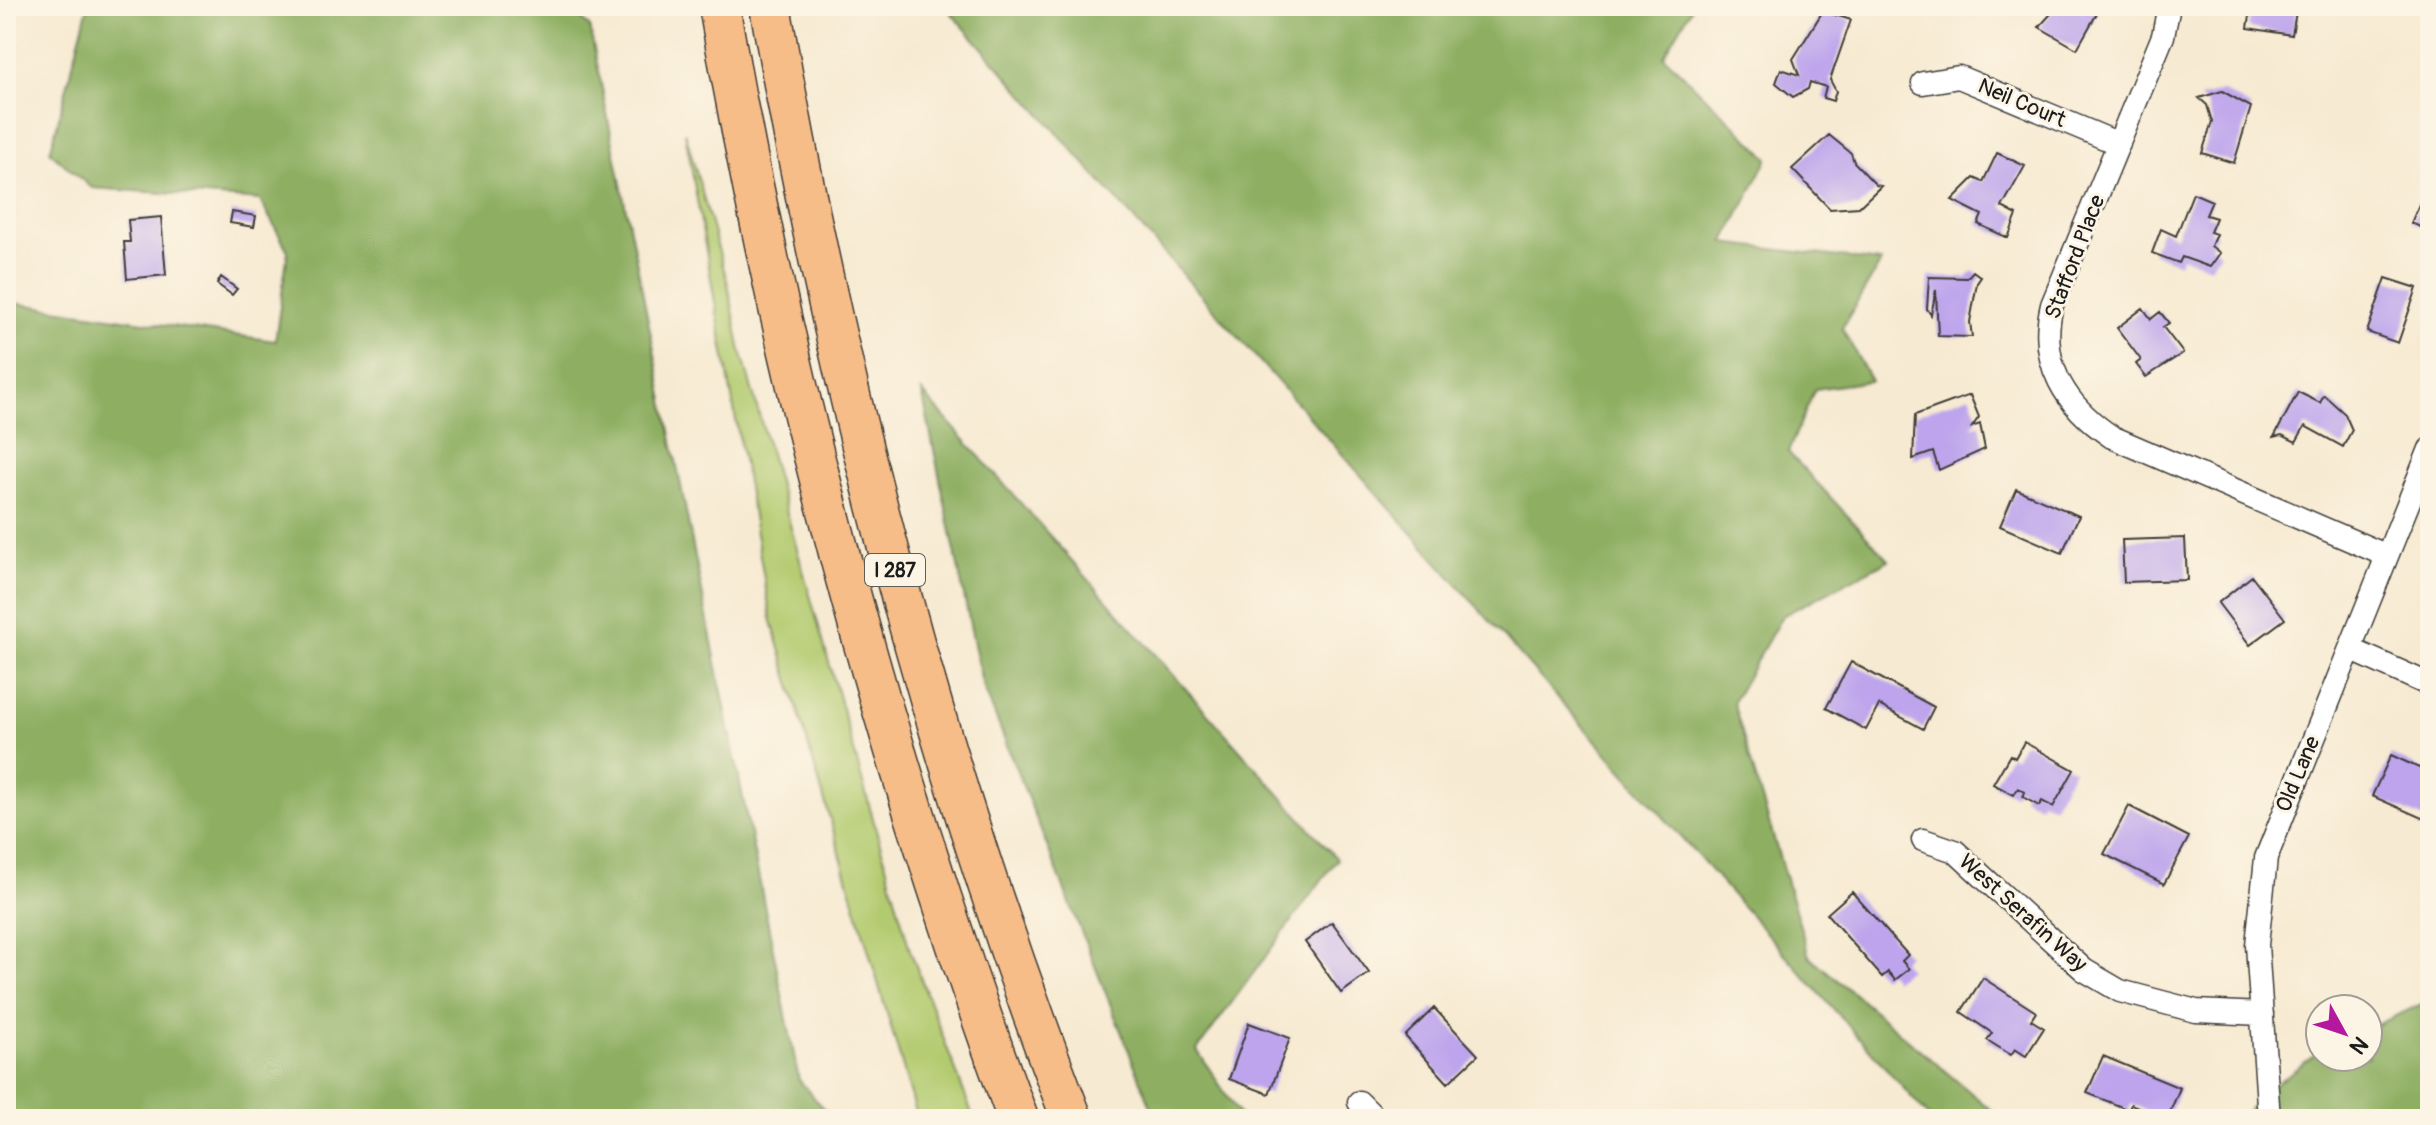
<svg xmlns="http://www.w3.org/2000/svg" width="2436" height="1125" viewBox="0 0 2436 1125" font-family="Pangolin,sans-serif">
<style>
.green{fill:#b3cb70;stroke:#687446;stroke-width:2}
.forest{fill:#8eaf62;stroke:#55663f;stroke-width:2}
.building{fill:#bda4ec}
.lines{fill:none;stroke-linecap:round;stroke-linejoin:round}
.minor-casing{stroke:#3d3b37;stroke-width:25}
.motorway-casing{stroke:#3d3b37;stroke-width:43}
.minor{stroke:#fff;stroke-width:22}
.motorway{stroke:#f7bd88;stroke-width:40}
.labels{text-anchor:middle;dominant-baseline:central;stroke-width:6;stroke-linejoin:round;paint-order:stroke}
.shield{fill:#fcf5e5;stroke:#5f5d58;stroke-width:2}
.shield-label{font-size:20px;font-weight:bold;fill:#1c1c1c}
.street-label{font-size:22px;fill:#1c1c1c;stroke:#fcf5e5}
</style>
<rect width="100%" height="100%" fill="#fcf5e5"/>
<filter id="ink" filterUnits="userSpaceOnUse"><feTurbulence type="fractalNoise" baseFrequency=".0125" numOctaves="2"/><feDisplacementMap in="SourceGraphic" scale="16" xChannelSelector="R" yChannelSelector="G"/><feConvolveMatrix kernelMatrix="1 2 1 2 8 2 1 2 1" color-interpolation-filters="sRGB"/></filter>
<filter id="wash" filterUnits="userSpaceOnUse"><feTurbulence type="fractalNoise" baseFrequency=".006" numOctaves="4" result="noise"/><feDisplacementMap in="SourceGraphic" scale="32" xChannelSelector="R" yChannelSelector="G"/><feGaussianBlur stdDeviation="1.8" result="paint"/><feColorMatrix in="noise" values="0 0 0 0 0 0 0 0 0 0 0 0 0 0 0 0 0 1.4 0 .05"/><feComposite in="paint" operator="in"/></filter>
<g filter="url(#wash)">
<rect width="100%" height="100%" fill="#f7ead2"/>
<path class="green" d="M685,132l43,152 12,63 170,603 64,169h-56l-147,-501z"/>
<path class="forest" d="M88,6h482l20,22 209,1052 33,39h-826v-817l269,39 13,-90 -28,-51 -168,-12 -42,-36z
M945,6h748l-29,50 104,102 -44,85 157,19 -39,66 29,53 -56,8 -27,63 101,108 -107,56 -49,86 76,254 193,163h-71z
M922,392l415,467 -140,191 45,69h-86l-174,-436z
M2430,1000v119h-188l16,-22 58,-43 4,-2v5h48v-28z"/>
<g id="blocks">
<path class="building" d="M2058,6h43l-24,43 -38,-22z
M2260,6h37l-5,29 -44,-7 3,-19 8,1z
M1823,11l28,9 -21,60 6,11 -3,10 -10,-3 3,-11 -16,-5 -2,7 -15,8 -17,-14 5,-14 18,6 -6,-16z
M2222,91l29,16 -17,56 -32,-10 10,-31 -5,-17 -8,-7z
M1829,135l22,18 3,9 22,23 5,1 -22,21 -29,2 -38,-40z
M1997,153l28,13 -23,41 15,8 -9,23 -30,-14 4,-9 -30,-15 22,-22 9,4z
M2430,179v52l-19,-8z
M2193,193l19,8 -6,14 10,3 -6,14 6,2 -5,12 9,7 -10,14 -28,-10 -3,6 -27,-10 9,-24 15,7z
M232,212l24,4 -2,11 -24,-4z
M161,217l5,58 -39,4 -3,-37h6l-2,-22z
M1973,271l8,6 -4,6 -7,39 2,15 -34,-1 -2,-46 -5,25 -4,-6 2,-32 38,1z
M221,277l16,12 -5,6 -15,-11z
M2386,278l31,10 -19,55 -31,-11z
M2143,308l8,11 9,-7 9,11 -6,4 20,26 -37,24 -10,-13 5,-4 -24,-32z
M2298,392l22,11 4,-8 21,19 7,16 -9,17 -38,-21 -9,16 -14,-7 -8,2z
M1970,395l9,22 -7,10 8,-3 5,25 -46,21 -6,-18 -20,7 2,-44z
M2016,489l63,27 -17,37 -62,-27z
M2185,538l2,42 -63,2 -2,-42z
M2252,576l33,43 -35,26 -32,-42z
M1851,662l83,45 -11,22 -44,-24 -13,25 -40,-22z
M2024,742l50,28 -21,37 -11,-6 -3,5 -16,-9 2,-5 -7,-4 -4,7 -21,-11 17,-29 5,3z
M2391,755l39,18v32l-6,14 -52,-23z
M2129,806l60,31 -25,47 -60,-30z
M1852,892l56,63 -6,6 7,8 -14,11 -7,-8 -6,5 -55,-63z
M1332,922l37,51 -28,20 -36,-51z
M1983,978l53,34 -5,8 13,8 -18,28 -11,-7 -4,6 -24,-15 5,-7 -31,-21z
M1434,1008l44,47 -30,28 -43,-47z
M1249,1023l41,15 -21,56 -40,-15z
M2103,1056l77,32 -13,31 -36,-15 -2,6 -42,-17z"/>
</g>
</g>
<g filter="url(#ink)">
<use href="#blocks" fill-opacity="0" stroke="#3d3b37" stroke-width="2"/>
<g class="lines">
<g class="minor-casing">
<path id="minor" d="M2169,6l-6,30 -111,269c-14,57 13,101 60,132l273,118
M1923,83l36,-6 160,67
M2350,649l80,36
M1923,840l32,11 129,119 36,21 76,20 66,3
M1359,1102l17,17
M2269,1119l-12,-174 9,-87 164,-409"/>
</g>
<g class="motorway-casing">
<path id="motorway" d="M719,6c66,380 166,751 299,1113
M770,6c66,378 164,754 302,1113"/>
</g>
<use href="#minor" class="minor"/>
<use href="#motorway" class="motorway"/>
</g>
</g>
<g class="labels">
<rect class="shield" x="865" y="554" width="60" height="32" rx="6"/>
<g class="shield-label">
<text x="895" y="570">I 287</text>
</g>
<g class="street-label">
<text transform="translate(2022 103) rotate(23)">Neil Court</text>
<text transform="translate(2075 257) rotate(-69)">Stafford Place</text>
<text transform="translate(2298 774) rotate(-67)">Old Lane</text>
<text transform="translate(2023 913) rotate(42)">West Serafin Way</text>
</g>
</g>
<rect width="2436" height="1125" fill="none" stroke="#fcf5e5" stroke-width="32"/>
<g transform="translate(2344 1033) rotate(130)"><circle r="38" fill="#fcf5e5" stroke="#a29e95" stroke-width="2"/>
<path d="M0-6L14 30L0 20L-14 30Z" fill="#b5179e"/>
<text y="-12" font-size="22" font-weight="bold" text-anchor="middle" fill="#1c1c1c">N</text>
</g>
</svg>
